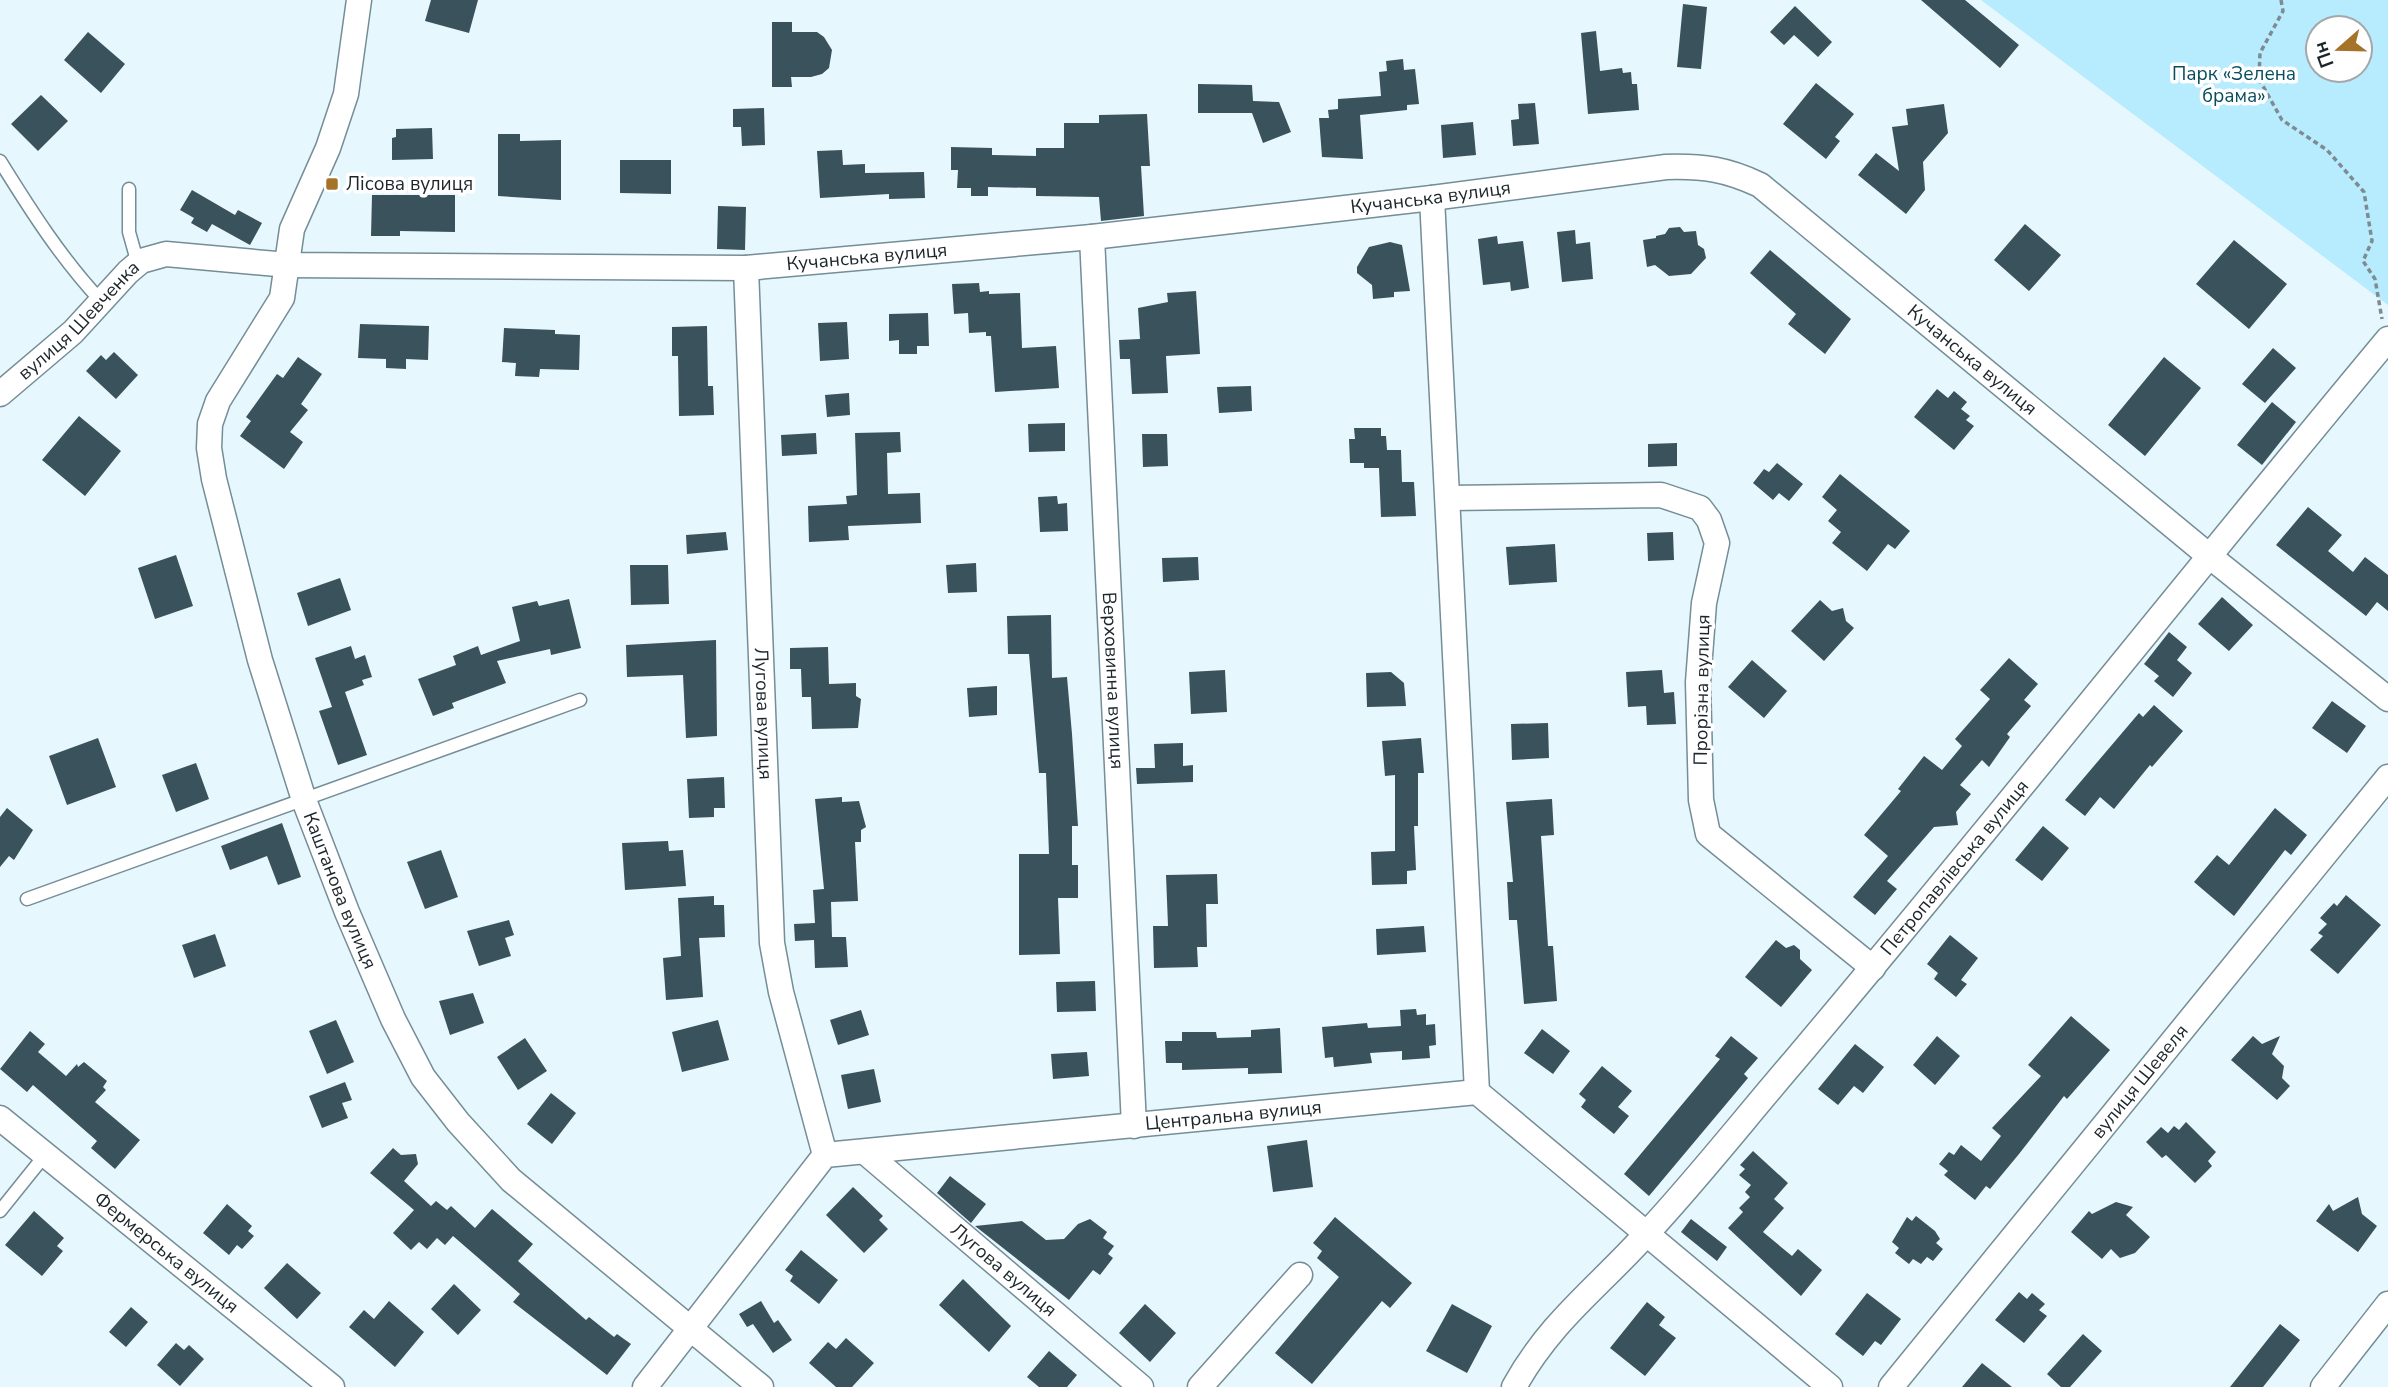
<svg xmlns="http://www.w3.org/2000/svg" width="2388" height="1387" viewBox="0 0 2388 1387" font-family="'Nunito Sans',sans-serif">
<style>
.green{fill:#b7ebfe;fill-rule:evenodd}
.building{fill:#3a525b}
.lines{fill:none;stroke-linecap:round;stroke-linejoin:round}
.service-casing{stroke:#748d97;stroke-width:15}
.minor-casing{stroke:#748d97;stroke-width:27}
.path{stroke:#7e8b91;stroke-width:3.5;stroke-dasharray:5 3.5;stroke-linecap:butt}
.service{stroke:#fff;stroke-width:12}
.minor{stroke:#fff;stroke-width:24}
.poi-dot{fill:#a5732a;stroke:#fff;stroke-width:2.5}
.labels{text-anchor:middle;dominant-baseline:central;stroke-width:7;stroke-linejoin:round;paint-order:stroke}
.park-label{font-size:19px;fill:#084d5f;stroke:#fff}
.poi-label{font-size:19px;fill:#1c262a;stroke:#fff;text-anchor:start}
.street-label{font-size:19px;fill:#1c262a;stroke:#fff}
</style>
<rect width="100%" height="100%" fill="#e7f7fe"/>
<path class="green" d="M1981,0h407v305zM2318,28h42v42h-42z"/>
<path class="building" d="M431,0h47l-9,33 -44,-12z
M1921,0h44l54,45 -19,23z
M1683,4l24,3 -6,62 -24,-2z
M1795,6l37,36 -14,15 -24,-22 -10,10 -14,-13z
M772,22h20v10h25l7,5 8,13 -3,18 -7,6 -11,3h-20l1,10h-20z
M1596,31l4,40 22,-3 1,5 8,-1 1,12h5l2,26 -51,4 -7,-81z
M88,32l37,32 -24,29 -37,-33z
M1403,59l1,11 11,-1 4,35 -12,1v5l-47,5 3,44 -41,-2 -3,-39h10l-1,-8 10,-1v-10l43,-3 -2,-24 8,-1 -1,-10z
M1816,83l38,31 -19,23 5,4 -14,18 -43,-35z
M1198,84l54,1 1,16 26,1 12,30 -28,11 -11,-30h-54z
M41,95l27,26 -30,30 -27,-27z
M1535,103l4,41 -26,2 -2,-26 8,-1 -1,-15z
M1944,104l4,29 -25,29 2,28 -19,24 -48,-39 18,-22 23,18 -7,-44 16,-2 -2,-16z
M764,108l1,37 -23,1 -1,-19h-8v-18z
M1147,114l3,52h-9l3,50 -43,5 -2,-24 -63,-1v-8l-48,-1v9h-17v-8h-14l1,-18h-7v-23l41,1v7l44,1v-8h28v-25h35v-8z
M1473,122l3,33 -33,3 -2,-33z
M432,128l1,31 -41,1v-22l4,-1v-8z
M498,134h22v7l41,-1v60l-63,-4z
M842,150l1,15 22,-1v9l59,-1 1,26 -36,1v-5l-69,4 -3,-47z
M620,160h51v34l-51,-1z
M192,190l43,25 3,-5 24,13 -12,22 -38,-21 -5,8 -16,-9 3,-5 -14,-8z
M372,195h83v37l-55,-1v5h-29z
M718,206l28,1 -1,43 -28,-1z
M2025,224l36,31 -32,36 -35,-31z
M1680,227l4,5 12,-1 2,14 6,4 2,9 -15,16 -22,2 -14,-11 -8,2 -4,-27 13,-2v-2l9,-2 4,-6z
M1575,230l1,14 14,-2 3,37 -31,3 -5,-50z
M1497,236l1,8 25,-3 6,47 -18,3 -1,-9 -27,3 -5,-46z
M2234,240l53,44 -38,45 -53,-45z
M1390,242l12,3 8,46 -16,1v5l-21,2 -1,-14 -15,-12v-6l12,-20z
M1770,250l81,69 -26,35 -37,-30 8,-10 -46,-41z
M979,283l1,9 9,-1v3l31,-1 2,55 34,-2 3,42 -64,4 -4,-56h-5v-4l-17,1 -1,-20 -14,1 -2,-30z
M1196,291l4,63 -34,2 2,37 -36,1 -2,-35h-10l-1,-19 21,-1 -2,-31 30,-6 -1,-9z
M928,313l1,33h-12v8h-18v-14l-10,1v-27z
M847,322l2,37 -29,2 -2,-38z
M360,324l69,2 -1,34 -22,-1v10l-20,-1v-9l-28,-1z
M707,326l1,60h5l1,29 -35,1 -1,-60h-6v-29z
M504,328l51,2v4l25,1 -1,35 -39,-1 -1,8 -24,-1 1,-13 -14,-1z
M2273,348l23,20 -31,35 -23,-19z
M114,352l24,23 -22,24 -30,-28 15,-16 5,5z
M298,357l24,17 -21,30 7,6 -18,22 13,10 -19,27 -44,-33 11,-15 -5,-4 31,-43 6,4z
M2164,357l37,31 -56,68 -37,-31z
M1251,386l1,25 -33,2 -2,-26z
M1937,389l11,9 6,-7 13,11 -6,7 9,7 -4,4 8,6 -20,24 -40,-33z
M849,393l1,22 -23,2 -2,-22z
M2272,402l24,20 -34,43 -25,-20z
M79,416l42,35 -36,45 -43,-36z
M1065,423v28l-36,1 -1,-28z
M1354,428h27v8h5l1,14h14l1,32h12l2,34 -35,1 -2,-49h-15v-5h-14l-1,-24h6z
M900,432l1,20 -14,1 1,41 32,-1 1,30 -73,3 1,14 -40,2 -1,-36 39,-2 -1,-8 11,-1 -2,-62z
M816,433l1,21 -35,2 -1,-21z
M1142,434h25l1,32 -25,1z
M1677,443v23l-29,1v-23z
M1777,463l26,21 -14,17 -10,-8 -6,7 -20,-17 11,-14 5,3z
M1840,474l70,57 -15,18 -7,-5 -21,27 -35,-28 9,-11 -13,-11 9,-11 -15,-13z
M1057,496l1,8 9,-1 1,28 -28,1 -2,-35z
M2308,507l34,28 -14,16 25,21 12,-15 23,18v36l-11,-9 -11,14 -90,-71z
M726,532l2,18 -41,4 -1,-19z
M1673,532l1,28 -26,1 -1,-28z
M1555,544l2,38 -48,3 -3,-38z
M176,555l17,51 -38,13 -17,-51z
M1198,557l1,23 -36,2 -1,-24z
M976,563l1,29 -29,1 -2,-28z
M630,565h38l1,39 -38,1z
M340,578l11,32 -43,16 -11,-33z
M2222,597l31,28 -24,26 -31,-27z
M569,599l12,49 -30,7 -1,-6 -53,12 9,22 -54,20 2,5 -21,8 -15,-37 38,-14 -3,-9 25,-10 3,9 39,-14 -8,-34 25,-6 2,5z
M1820,600l12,11 11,-3 3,13 8,7 -30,33 -33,-30z
M1051,615l1,63 15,-1 5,57 6,92h-6v39h6v33h-20l2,56 -41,1v-101h30l-3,-81h-7l-10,-119h-21l-1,-38z
M2169,632l18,15 -10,13 15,13 -19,24 -19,-16 5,-5 -15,-12z
M716,640l1,96 -31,2 -3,-63 -56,2 -1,-32z
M351,646l4,13 10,-4 7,22 -10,3 2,5 -19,7 22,63 -29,10 -19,-54 13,-4 -17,-49z
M828,647l1,37 27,-1v13l5,3 -3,29 -46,1 -1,-32h-9l-1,-28h-11v-21z
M2009,658l29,26 -14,16 7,6 -24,28 3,3 -21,30 -7,-7 -22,25 11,9 -15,18 2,13 -24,2 -47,54 10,8 -22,26 -22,-18 35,-41 -24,-21 37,-44 -3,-2 26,-33 18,14 20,-24 -7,-7 35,-40 -10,-9z
M1752,660l35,31 -23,27 -36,-31z
M1225,670l2,42 -36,2 -2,-42z
M1662,670l2,23 10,-1 2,32 -29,1 -1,-19 -18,1 -2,-35z
M1391,672l13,11 2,23 -39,1 -1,-34z
M997,686v29l-28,2 -2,-29z
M2332,701l34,25 -19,27 -35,-25z
M2154,705l29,26 -31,36 -2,-2 -36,44 -14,-12 -15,19 -20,-16 74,-87 4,4z
M1548,723l1,35 -37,2 -1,-36z
M98,738l18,49 -49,18 -18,-49z
M1421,738l3,35h-6v53h-4l2,44 -9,1v13l-35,1 -1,-33 24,-1v-76l-10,1 -3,-35z
M1183,743v23l10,-1v17l-56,2 -1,-16h19l-1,-24z
M196,763l13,36 -33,13 -14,-37z
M724,777l1,31h-11v9l-25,1 -2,-39z
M842,797v5l17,-1 7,26 -5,3v12h-6l3,59 -27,1 1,35h14l2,30 -33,1 -1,-28 -19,1 -1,-17 21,-1 -2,-33 11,-1 -9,-90z
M1552,799l2,36 -13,1 7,110h5l4,55 -33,3 -7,-84h-8l-2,-38h6l-7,-80z
M7,808l26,22 -19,30 -5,-4 -9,11v-50z
M2275,808l32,27 -16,20 -6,-5 -51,66 -40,-34 23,-27 12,10z
M282,823l19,54 -23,8 -11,-29 -37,14 -9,-24z
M2043,826l26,22 -27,33 -27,-21z
M668,841l1,10 14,-1 3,36 -61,4 -3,-47z
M441,850l17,47 -33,12 -18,-47z
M1217,874l1,30h-12l1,43h-10l1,20 -44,1 -1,-42h15l-2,-51z
M2346,895l35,30 -43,49 -28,-24 13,-14 -5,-3 9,-9 -7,-6 14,-15 3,3z
M714,896v9h10l1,32 -26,1 4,59 -37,3 -3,-42 18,-2 -3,-58z
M509,920l5,15 -9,3 6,18 -32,10 -12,-35z
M1424,926l2,26 -49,3 -1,-26z
M215,934l11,32 -32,12 -12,-33z
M1950,935l28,23 -17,22 6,4 -11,13 -22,-18 4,-6 -11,-9z
M1776,940l10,8 8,-3 6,5v9l12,11 -31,37 -36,-30z
M1095,981l1,30 -39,1 -1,-30z
M473,993l11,30 -34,12 -11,-34z
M1416,1009l1,6 9,-1v11l9,-1 1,21 -7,1 1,12 -28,2v-9l-32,2 2,10 -38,4 -1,-10 -8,1 -3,-31 45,-4 1,5 33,-2 -1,-16z
M861,1010l8,25 -31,10 -8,-25z
M2071,1016l39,34 -43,49 -3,-3 -45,58 -29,35 -4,-3 -11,14 -31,-25 4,-4 -9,-7 10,-12 5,3 7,-10 20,16 20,-25 -9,-8 49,-52 -13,-11z
M336,1020l18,42 -27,12 -18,-43z
M718,1020l11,40 -47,12 -10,-40z
M1280,1028l2,45 -34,1v-6l-66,2v-7h-16l-1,-22h17v-9h34l1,6 34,-1v-7z
M1542,1029l28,22 -17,23 -29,-21z
M30,1031l15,13 -7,8 28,24 11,-12 1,3 6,-5 23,19 -4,6 3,3 -11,12 45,38 -25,29 -24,-21 6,-7 -64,-56 -6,7 -27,-23z
M1731,1036l27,22 -14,16 4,4 -99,118 -25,-22 96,-115 -5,-3z
M1937,1036l23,20 -25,29 -22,-20z
M2253,1036l9,8 18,-8 -8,18 12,12 -2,12 8,8 -13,14 -46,-40z
M525,1038l22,33 -29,19 -21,-33z
M1855,1044l29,23 -21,26 -9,-7 -16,19 -20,-16z
M1087,1052l2,24 -36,3 -2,-25z
M1602,1066l30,25 -14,16 11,9 -15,18 -33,-27 5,-7 -7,-6z
M874,1069l7,33 -33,7 -7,-34z
M345,1082l7,18 -10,3 6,15 -26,10 -13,-32z
M551,1093l25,20 -24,31 -25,-20z
M2186,1122l30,30 -8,9 4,5 -17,17 -29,-28 -4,3 -16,-16 15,-15 7,6 6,-7 5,4z
M1307,1140l6,47 -40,5 -6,-46z
M393,1148l8,7 15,-1 2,10 -14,17 27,25 5,-5 11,9 4,-4 24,22 17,-19 41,35 -15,17 68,59 3,-3 25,20 3,-3 14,10 -24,31 -94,-73 7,-8 -67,-58 -8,9 -8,-7 -10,11 -8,-7 -8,8 -18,-17 21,-23 -44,-37z
M1753,1151l35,32 -14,16 10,9 -21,24 29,24 6,-7 24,21 -21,26 -73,-68 15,-16 -4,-4 11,-11 -5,-5 6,-7 -12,-10 6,-6 -5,-4z
M950,1176l36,28 -15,19 -34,-30z
M853,1187l30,29 -4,4 9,9 -24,24 -38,-38z
M2358,1197l4,17 15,12 -19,26 -42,-31 13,-17 4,7z
M2116,1202l17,5 -7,8 24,22 -15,16 -15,5 -9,-9 -9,10 -31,-27 18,-21 3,3z
M227,1204l25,22 -4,5 6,5 -12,13 -5,-4 -8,10 -26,-22z
M34,1211l30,27 -7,8 6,5 -21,25 -37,-31z
M1916,1216l19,15 5,8 -4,4 7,6 -10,12 -6,-4 -6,7 -8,-5 -4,5 -14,-11 4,-5 -7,-6 15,-25 5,4z
M1335,1217l77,66 -22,25 -8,-7 -70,83 -37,-31 64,-76 -22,-19 5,-7 -9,-8z
M1090,1219l17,13 -4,6 11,8 -6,8 5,4 -13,17 -7,-5 -24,30 -94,-74 47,-5 24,19 18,-1 14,-15z
M1691,1219l36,28 -10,14 -36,-29z
M801,1250l37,30 -19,24 -29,-23 3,-5 -8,-6z
M287,1263l34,30 -24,26 -33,-31z
M963,1279l48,47 -22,26 -50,-47z
M454,1284l27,26 -23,25 -27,-26z
M2019,1292l8,7 5,-6 13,11 -6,6 8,6 -23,27 -29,-23z
M1867,1293l34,26 -20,26 -6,-4 -12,15 -28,-22z
M389,1301l35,31 -29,35 -46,-40 15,-17 10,9z
M761,1301l13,22 4,-3 14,20 -19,13 -20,-29 -6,3 -8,-13z
M1647,1302l18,15 -6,8 17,13 -31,38 -35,-28z
M1145,1304l31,29 -26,29 -31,-29z
M1452,1304l40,22 -25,47 -41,-22z
M131,1307l17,15 -22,25 -17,-15z
M2280,1324l20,16 -37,47h-33z
M2083,1334l19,17 -32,36h-9l-14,-13z
M846,1338l28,25 -22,24h-16l-27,-24 19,-21 8,7z
M176,1343l8,7 5,-5 15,14 -24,27 -23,-21z
M1049,1351l28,24 -10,12h-28l-12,-10z
M1982,1363l30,24h-50z"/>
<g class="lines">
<g class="service-casing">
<path id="service" d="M0,161c31,50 61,97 101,140
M129,189v43l9,32
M27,899l553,-199
M0,1211l45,-56"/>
</g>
<g class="minor-casing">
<g id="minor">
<path id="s1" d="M359,0l-13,94 -18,54 -36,81 -10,69 -64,103 -8,23 -1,24 5,31 46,181 44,140 43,112 46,107 30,58 35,45 53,58 250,207"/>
<path d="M1432,198l45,894"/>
<path id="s2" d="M1092,237l42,889"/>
<path id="s3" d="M746,268l26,675 9,49 44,163"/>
<path id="s4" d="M0,394l73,-62 55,-60 13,-11 25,-7 122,11 458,3 346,-31 340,-39 234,-31c38,-1 60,2 94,18l448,370 180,144"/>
<path d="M1449,498l212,-3 39,13 9,12 8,23 -13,60 -6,79 3,118 7,34 165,134"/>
<path id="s5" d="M0,1118l332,269"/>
<path id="s6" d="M865,1152l276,235"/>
<path id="s7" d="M645,1387l180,-232 652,-63 353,295"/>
<path d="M1200,1387l100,-112"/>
<path id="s8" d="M1514,1387c37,-67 85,-100 134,-155 51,-55 98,-115 147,-172 201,-238 394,-482 593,-721"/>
<path id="s9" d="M1891,1387l497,-610"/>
<path d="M2323,1387l65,-83"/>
</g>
</g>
<path class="path" d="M2281,0l2,11 -23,42 -1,26 23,41 45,30 37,42 8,49 -9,20 12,18 7,40"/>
<use href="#service" class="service"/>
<use href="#minor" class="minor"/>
</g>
<rect class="poi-dot" x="325" y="177" width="14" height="14" rx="3.5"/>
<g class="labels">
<g class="park-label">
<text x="2234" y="74">Парк «Зелена<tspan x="2234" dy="22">брама»</tspan></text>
</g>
<g class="poi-label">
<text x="346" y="184">Лісова вулиця</text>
</g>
<g class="street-label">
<text stroke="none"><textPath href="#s4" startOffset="1489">Кучанська вулиця</textPath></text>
<text stroke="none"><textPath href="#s4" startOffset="922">Кучанська вулиця</textPath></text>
<text stroke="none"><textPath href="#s4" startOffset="108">вулиця Шевченка</textPath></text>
<text stroke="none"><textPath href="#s4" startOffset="2098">Кучанська вулиця</textPath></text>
<text stroke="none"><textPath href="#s2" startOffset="444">Верховинна вулиця</textPath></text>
<text transform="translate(1702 690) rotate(-89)">Прорізна вулиця</text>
<text stroke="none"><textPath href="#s3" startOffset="446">Лугова вулиця</textPath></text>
<text stroke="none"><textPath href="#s8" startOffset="682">Петропавлівська вулиця</textPath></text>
<text stroke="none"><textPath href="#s1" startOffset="942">Каштанова вулиця</textPath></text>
<text stroke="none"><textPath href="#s9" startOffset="394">вулиця Шевеля</textPath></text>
<text stroke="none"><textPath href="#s7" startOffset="704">Центральна вулиця</textPath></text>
<text stroke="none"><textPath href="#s5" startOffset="214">Фермерська вулиця</textPath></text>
<text stroke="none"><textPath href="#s6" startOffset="182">Лугова вулиця</textPath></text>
</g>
</g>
<g transform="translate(2339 49) rotate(250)"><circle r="33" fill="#ffffff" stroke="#a4a8aa" stroke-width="2"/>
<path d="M0-5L12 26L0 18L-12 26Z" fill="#a5732a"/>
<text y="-10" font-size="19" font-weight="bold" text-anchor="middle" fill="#1c262a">Пн</text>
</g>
</svg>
